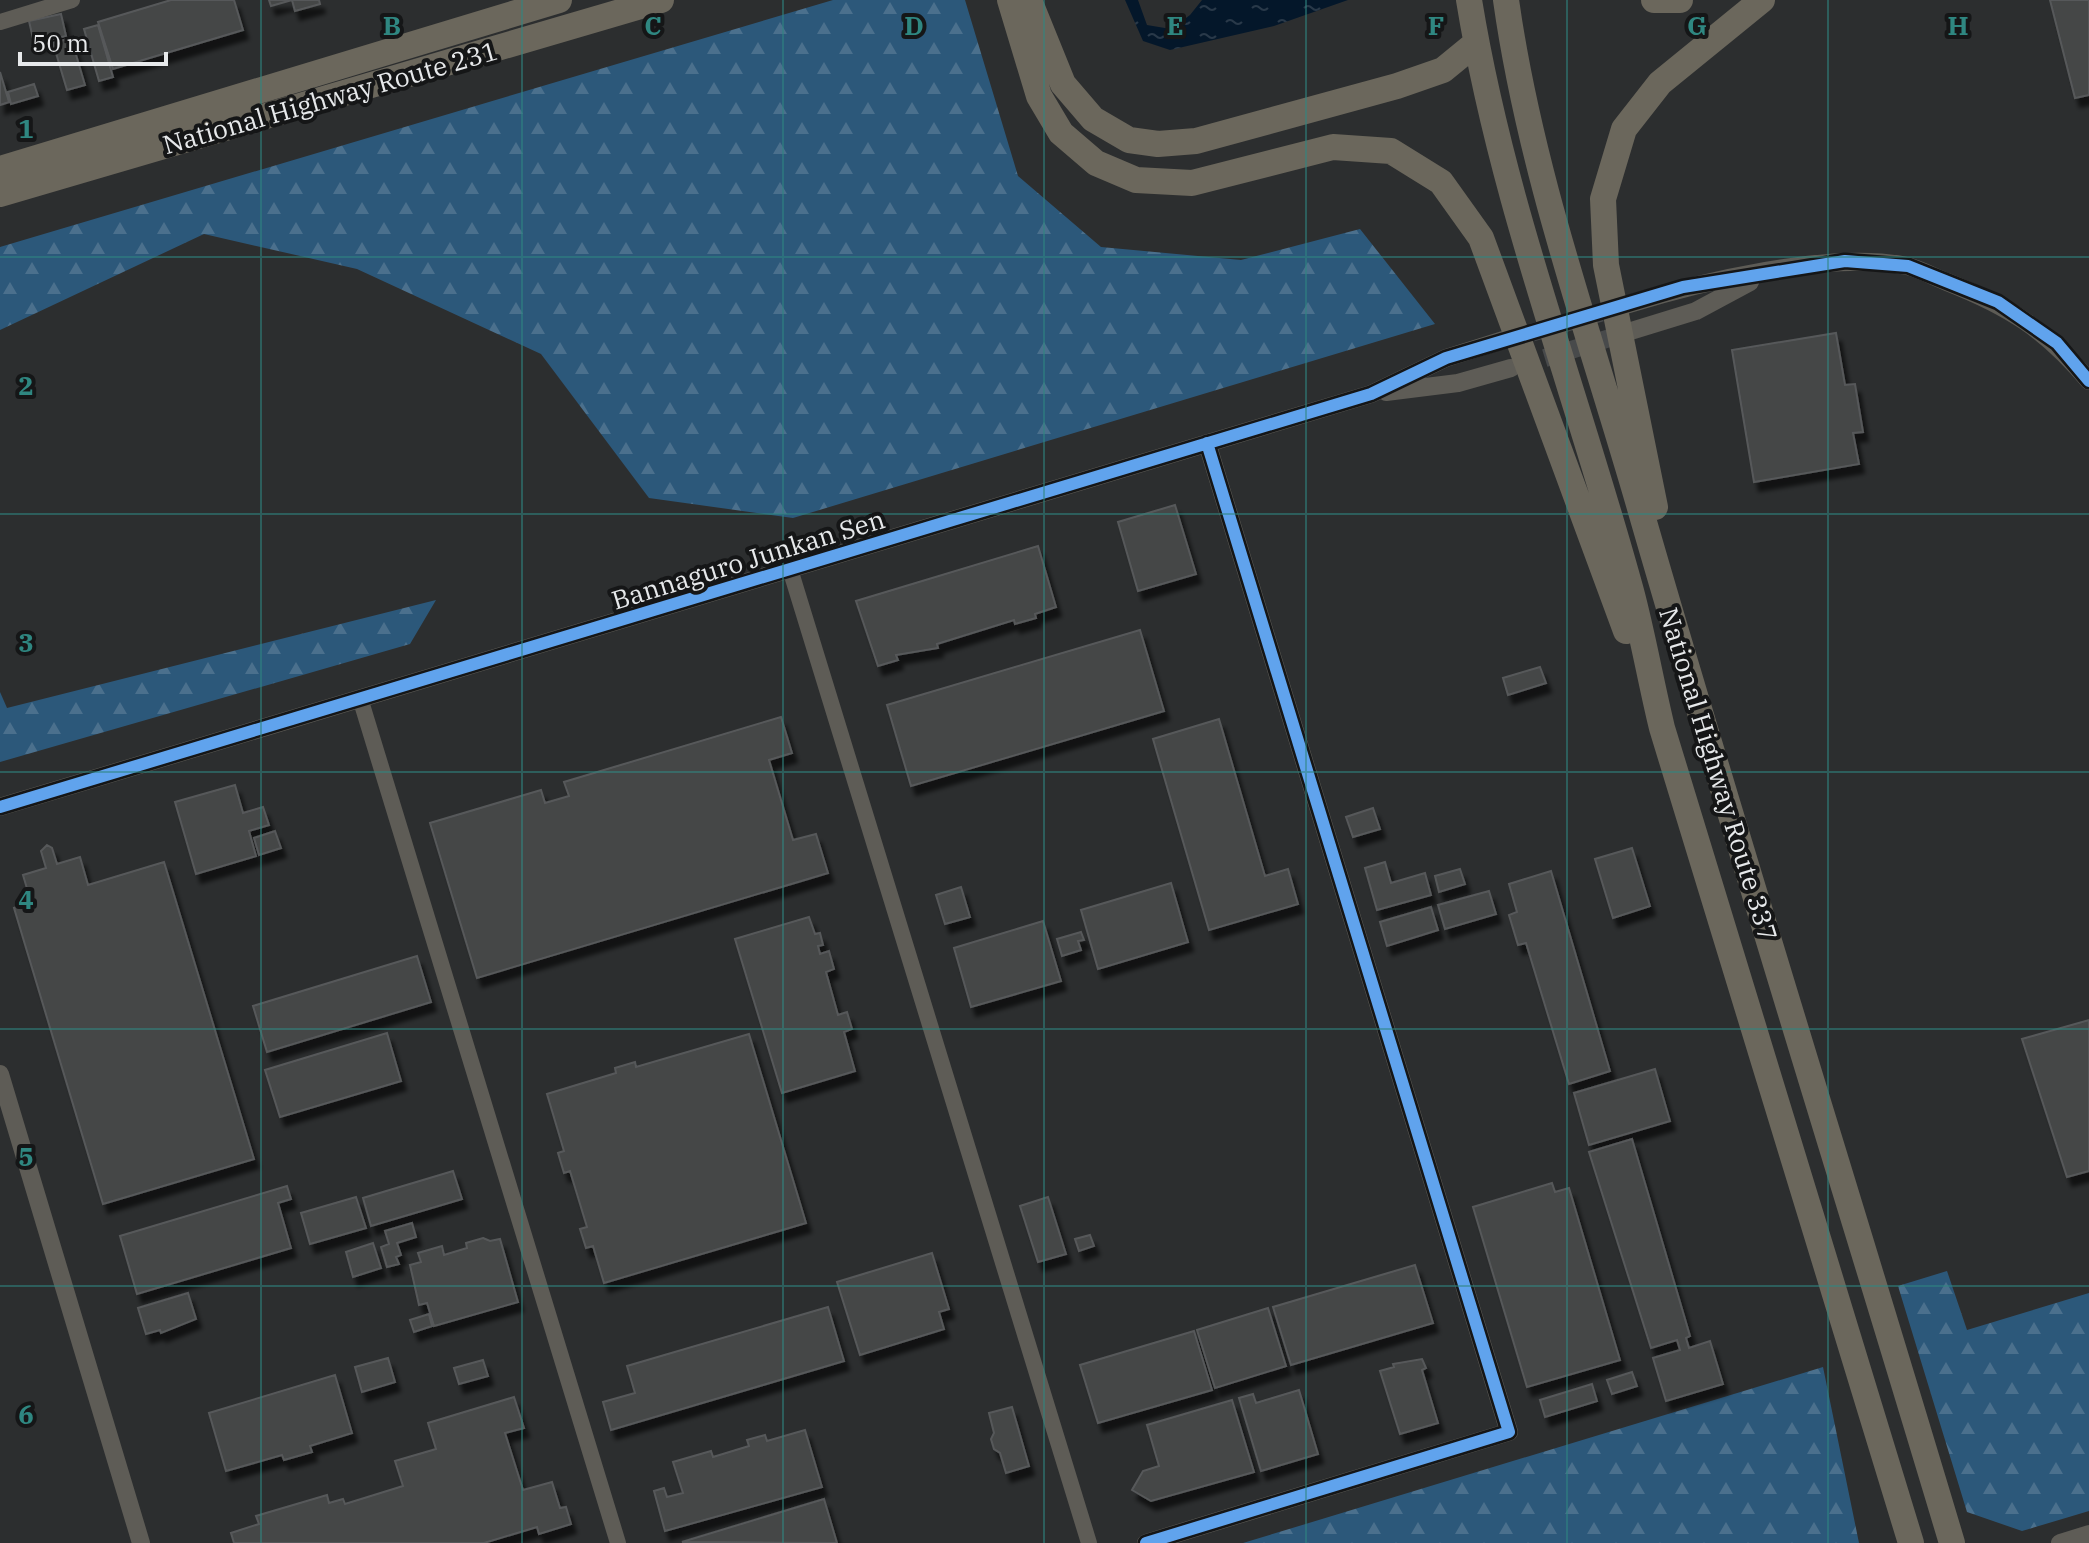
<svg xmlns="http://www.w3.org/2000/svg" width="2089" height="1543" viewBox="0 0 2089 1543" font-family="'IBM Plex Serif',serif">
<style>
.forest{fill:url(#forest-firs)}
.water{fill:url(#water-ripples)}
.building{fill:#444647;stroke:#57595a;stroke-width:2;filter:url(#shadow)}
.lines{fill:none;stroke-linecap:round;stroke-linejoin:round}
.tertiary-tunnel{stroke:#484a4b;stroke-width:18;stroke-dasharray:18 9;stroke-linecap:butt}
.minor{stroke:#5e5c56;stroke-width:16}
.tertiary{stroke:#5e5c56;stroke-width:18}
.trunk{stroke:#6b675c;stroke-width:26}
.cycleway-casing{stroke:#151617;stroke-width:17}
.cycleway{stroke:#60a3ed;stroke-width:12}
.grid{fill:none;stroke:#2f8781;stroke-width:2;stroke-opacity:0.55}
.labels{text-anchor:middle;dominant-baseline:central;stroke-width:8;stroke-linejoin:round;paint-order:stroke}
.street-label{font-size:26px;fill:#e7e9eb;stroke:#151617}
.grid-label{font-size:26px;text-anchor:middle;font-weight:bold;fill:#2f8781;stroke:#151617;stroke-width:8;stroke-linejoin:round;paint-order:stroke}
</style>
<defs>
<pattern id="forest-firs" width="22" height="20" patternUnits="userSpaceOnUse" patternTransform="scale(2)"><rect width="22" height="20" fill="#2c587a"/><path d="M5 1l3.5 6h-7zM16 11l3.5 6h-7z" fill="#4b708d"/></pattern>
<pattern id="water-ripples" width="26" height="14" patternUnits="userSpaceOnUse" patternTransform="scale(2)"><rect width="26" height="14" fill="#04172a"/><path d="M2 4q2-2 4 0t4 0M15 11q2-2 4 0t4 0" fill="none" stroke="#293949"/></pattern>
<filter id="shadow"><feDropShadow dx="5" dy="9" stdDeviation="2" flood-color="#0009"/></filter>
</defs>
<rect width="100%" height="100%" fill="#2c2e2f"/>
<path class="forest" d="M833,0h132l53,176 83,71 140,13 119,-31 75,95 -642,194 -144,-20 -108,-144 -184,-85 -153,-35 -204,96v-83z
M436,600l-26,44 -410,118v-70l7,16z
M1947,1271l20,59 122,-37v218l-67,20 -55,-19 -69,-226z
M1823,1367l36,176h-616z"/>
<path class="water" d="M1125,0h13l9,25 24,4 19,-14 12,-15h146l-74,26 -104,24 -27,-9z"/>
<path class="building" d="M171,0h63l9,30 -130,39 -15,-47z
M269,0h50l1,4 -25,7 -3,-11 -21,6z
M2050,0h39v95l-14,3z
M61,14l5,22 -32,7 -5,-22z
M98,25l15,52 -14,4 -15,-52z
M71,38l14,47 -18,5 -14,-47z
M0,72l9,30 -9,3z
M34,84l4,12 -27,8 -3,-12z
M1836,333l9,52 10,-1 8,48 -10,1 6,31 -105,18 -22,-132z
M1175,505l21,69 -58,17 -20,-69z
M1038,546l18,61 -21,7 1,4 -21,6 -1,-4 -77,24 1,4 -42,7 2,5 -20,6 -22,-65z
M1140,630l24,81 -253,75 -24,-81z
M1540,667l6,16 -38,12 -5,-17z
M781,717l11,36 -23,7 24,80 23,-6 12,39 -351,105 -47,-155 111,-33 4,13 24,-7 -5,-14z
M1219,719l46,157 23,-7 10,35 -89,26 -56,-191z
M235,785l8,28 20,-6 6,18 -20,6 7,25 -60,18 -21,-72z
M1373,808l7,21 -27,8 -7,-20z
M275,831l6,17 -22,7 -5,-17z
M47,845l5,3 5,16 23,-7 8,28 76,-23 90,297 -151,45 -89,-296 17,-6 -8,-27 23,-7 -5,-17z
M1632,848l18,58 -37,12 -18,-59z
M1385,862l6,21 34,-10 6,22 -54,15 -12,-42z
M1460,869l5,15 -26,8 -4,-16z
M1551,871l59,200 -41,13 -43,-141 -8,2 -9,-30 8,-3 -8,-28z
M1171,883l17,59 -90,27 -17,-59z
M961,887l9,30 -25,7 -9,-29z
M1489,891l7,23 -51,15 -7,-24z
M1431,907l7,23 -51,16 -7,-24z
M809,917l6,17 5,-1 3,12 -5,1 2,8 9,-3 5,18 -8,3 12,43 9,-3 5,17 -8,3 11,39 -73,22 -47,-154z
M1043,921l18,60 -90,26 -17,-59z
M1081,932l3,8 -6,1 3,9 -19,6 -5,-17z
M417,956l14,46 -164,50 -14,-46z
M2089,1020v151l-22,6 -45,-138z
M387,1033l14,48 -121,36 -15,-47z
M749,1034l57,189 -202,60 -11,-37 -7,2 -6,-19 7,-2 -17,-56 -6,2 -6,-20 6,-2 -17,-57 69,-21 -1,-5 20,-6 1,5z
M1655,1069l15,52 -81,24 -15,-52z
M1632,1139l58,197 -4,2 3,10 21,-7 13,43 -57,17 -13,-43 27,-8 -3,-10 -26,8 -62,-196z
M453,1171l9,28 -91,27 -8,-28z
M1552,1183l3,9 14,-4 51,172 -93,27 -54,-180z
M287,1186l4,13 -13,4 13,45 -154,46 -17,-58z
M356,1197l10,31 -56,16 -9,-31z
M1048,1197l18,57 -28,8 -18,-56z
M412,1223l4,14 -19,6 4,12 -5,2 3,7 -12,3 -6,-20 8,-3 -4,-13z
M1090,1235l4,11 -15,5 -4,-12z
M483,1238l7,3 10,-2 18,63 -84,24 -7,-23 -8,2 -9,-40 11,-3 -3,-9 24,-7 2,9 23,-7 -1,-5z
M373,1243l8,25 -28,9 -7,-25z
M932,1253l17,56 -10,3 5,17 -84,26 -23,-73z
M1415,1265l18,58 -142,42 -18,-58z
M188,1293l8,26 -35,14 -1,-3 -14,4 -8,-26z
M828,1307l16,54 -233,69 -8,-28 32,-9 -8,-27z
M1268,1308l18,58 -71,22 -18,-58z
M429,1314l3,12 -18,6 -4,-12z
M1194,1331l18,59 -114,33 -18,-58z
M388,1358l7,24 -33,10 -7,-25z
M1422,1359l4,9 -4,2 16,53 -38,11 -20,-63 14,-4 -1,-3z
M483,1360l5,16 -29,8 -5,-16z
M1632,1372l5,14 -25,8 -5,-14z
M335,1375l17,58 -42,13 2,6 -28,8 -2,-5 -56,16 -17,-58z
M1592,1384l5,17 -52,16 -5,-17z
M1299,1390l19,64 -57,17 -22,-73 14,-4 3,9z
M514,1397l10,31 -19,5 18,57 29,-8 8,26 6,-1 5,17 -32,10 -2,-7 -53,16h-250l-3,-10 28,-9 -3,-8 71,-21 2,8 14,-4 2,5 58,-18 -8,-25 41,-12 -8,-26z
M1232,1400l22,72 -103,29 -19,-11 11,-19 16,-5 -12,-41z
M1012,1407l17,59 -23,7 -6,-20 -6,-4 -3,-10 3,-6 -5,-20z
M805,1430l17,57 -157,44 -11,-40 10,-3 3,9 16,-4 -10,-31 38,-11 2,6 36,-11 -2,-6 18,-5 2,6z
M824,1499l13,44 -155,-1z"/>
<g class="lines">
<path class="tertiary-tunnel" d="M1506,340l118,-34
M1519,366l110,-34"/>
<path class="minor" d="M0,22l72,-22
M790,569l299,974
M360,698l258,845"/>
<path class="tertiary" d="M1626,305c74,-23 205,-55 281,-39 13,3 27,11 40,16 63,25 98,47 142,99
M1631,331l65,-20 54,-29
M1386,392l72,-9 53,-15
M0,807l1371,-413 75,-36 57,-18
M0,1074l141,469
M1146,1543l363,-111 -302,-989
M2060,1543l29,-9"/>
<path class="trunk" d="M1010,0l29,96 22,37 35,30 40,17 56,3 141,-36 58,4 50,31 40,56 145,393
M1029,0l34,84 30,35 36,21 29,4 38,-3 201,-55 46,-16 33,-27
M1469,0c33,203 108,393 162,591 12,45 20,92 31,137l249,815
M1506,0c25,178 89,349 138,522 99,342 206,680 308,1021
M1654,0h26
M0,169l559,-169
M0,194l661,-194
M1655,507l-49,-242 -3,-66 21,-70 36,-46 102,-83"/>
<g class="cycleway-casing">
<path id="cycleway" d="M0,807l1371,-413 75,-36 237,-71 162,-26 63,5 90,36 59,41 32,38
M1146,1543l363,-111 -302,-989"/>
</g>
<use href="#cycleway" class="cycleway"/>
</g>
<path class="grid" d="M261,0v1543M522,0v1543M783,0v1543M1044,0v1543M1306,0v1543M1567,0v1543M1828,0v1543M0,257h2089M0,514h2089M0,772h2089M0,1029h2089M0,1286h2089"/>
<g class="labels">
<g class="street-label">
<text transform="translate(330 97) rotate(-16)">National Highway Route 231</text>
<text transform="translate(748 559) rotate(-17)">Bannaguro Junkan Sen</text>
<text transform="translate(1719 774) rotate(73)">National Highway Route 337</text>
</g>
</g>
<g class="grid-label">
<text x="392" y="35">B</text>
<text x="653" y="35">C</text>
<text x="914" y="35">D</text>
<text x="1175" y="35">E</text>
<text x="1436" y="35">F</text>
<text x="1697" y="35">G</text>
<text x="1958" y="35">H</text>
<text x="26" y="138">1</text>
<text x="26" y="395">2</text>
<text x="26" y="652">3</text>
<text x="26" y="909">4</text>
<text x="26" y="1166">5</text>
<text x="26" y="1424">6</text>
</g>
<path d="M20 52v12h146v-12" fill="none" stroke="#e7e9eb" stroke-width="4"/>
<text x="32" y="52" font-size="24" fill="#e7e9eb" stroke="#151617" stroke-width="6" paint-order="stroke">50 m</text>
</svg>
